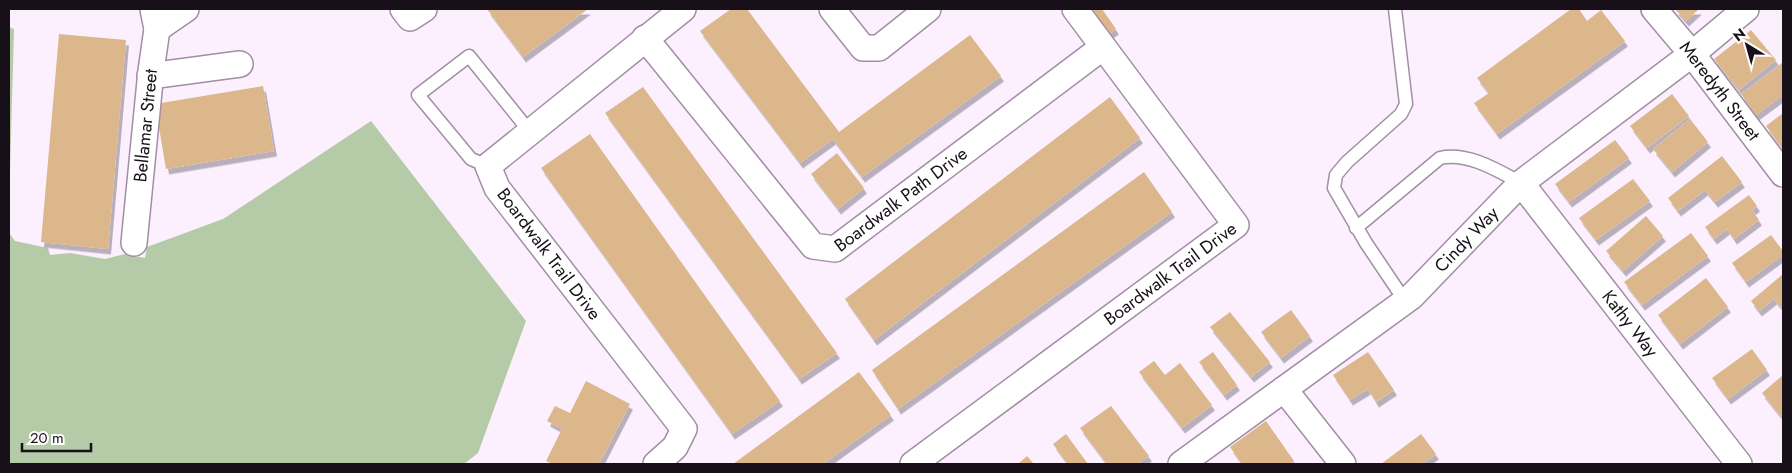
<svg xmlns="http://www.w3.org/2000/svg" width="1792" height="473" viewBox="0 0 1792 473" font-family="Jost,sans-serif">
<style>
.green{fill:#b5caa7}
.building{fill:#ddb78c;filter:url(#shadow)}
.lines{fill:none;stroke-linecap:round;stroke-linejoin:round}
.service-casing{stroke:#a28ea5;stroke-width:15}
.minor-casing{stroke:#a28ea5;stroke-width:28}
.service{stroke:#fff;stroke-width:12}
.minor{stroke:#fff;stroke-width:25}
.labels{text-anchor:middle;dominant-baseline:central;stroke-width:4.5;stroke-linejoin:round;paint-order:stroke}
.street-label{font-size:18px;fill:#171018;stroke:#fff}
</style>
<defs>
<filter id="shadow"><feDropShadow dx="3" dy="5.5" stdDeviation="0" flood-color="#0004"/></filter>
</defs>
<rect width="100%" height="100%" fill="#fceffe"/>
<path class="green" d="M9,27l5,2 -5,179z
M371,121l155,200 -48,132 -14,11h-455v-231l6,8 33,7 2,7 20,-2 35,6 20,-5 20,4 2,-11 76,-28z"/>
<path class="building" d="M487,9h101l-65,48z
M731,9h16l92,123 131,-97 31,41 -139,101 -29,-38 -33,24 -100,-132z
M1082,9h20l14,20 -13,9z
M1571,9h8l8,12 14,-11 24,31 -128,93 -23,-31 15,-10 -12,-15z
M1675,9h24l-13,12z
M1751,30l25,30 -37,30 -25,-31z
M59,34l67,6 -18,209 -67,-7z
M1782,63l1,32 -27,20 -15,-21z
M263,86l11,65 -108,18 -11,-65z
M643,87l194,266 -38,26 -194,-266z
M1672,94l17,22 -42,32 -17,-22z
M1110,97l30,41 -266,202 -29,-41z
M1783,113v36l-17,-23z
M1690,119l18,23 -36,30 -19,-23z
M590,134l190,267 -48,33 -191,-266z
M1615,140l14,18 -60,44 -14,-18z
M837,153l27,35 -26,21 -27,-35z
M1722,156l20,26 -27,20 -10,-12 -27,21 -10,-13z
M1144,172l28,40 -274,197 -26,-39z
M1633,179l17,22 -54,39 -17,-22z
M1749,195l8,11 -5,4 7,10 -25,19 -7,-10 -13,10 -9,-12z
M1646,216l17,20 -40,35 -17,-20z
M1691,233l17,23 -66,49 -18,-23z
M1771,235l12,16v4l-37,27 -14,-19z
M1783,274v35l-9,-10 -15,12 -8,-10z
M1706,278l22,29 -48,37 -22,-29z
M1291,310l19,26 -29,22 -20,-26z
M1230,312l40,50 -19,15 -41,-50z
M1752,349l15,21 -39,29 -16,-21z
M1213,352l24,33 -13,10 -25,-33z
M1368,352l26,38 -18,12 -8,-13 -18,11 -17,-25z
M1154,361l11,14 15,-12 32,42 -30,23 -43,-56z
M859,372l32,43 -68,49h-90z
M1783,375v44l-21,-26z
M586,381l44,23 -31,60h-46l-7,-3 16,-32 -15,-8 8,-15 15,7z
M1111,406l38,50 -12,8h-30l-27,-36z
M1266,421l28,40 -4,3h-48l-12,-17z
M1066,434l22,30h-20l-15,-20z
M1421,434l15,20 -14,10h-41z
M1027,456l7,8h-16z"/>
<g class="lines">
<g class="service-casing">
<path id="service" d="M1395,9l11,95 -5,10 -54,48 -11,13 -2,13 32,55 39,58
M488,166l-17,-7 -53,-64 51,-39 61,76
M1356,228l84,-70c28,-6 57,12 81,25"/>
</g>
<g class="minor-casing">
<g id="minor">
<path d="M403,9l7,9 14,-9"/>
<path d="M832,9l31,39h16l49,-39"/>
<path id="s1" d="M1654,9l38,45 91,120"/>
<path d="M157,29l29,-20"/>
<path id="s2" d="M645,38l168,208 22,3 268,-202"/>
<path d="M150,76l90,-12"/>
<path id="s3" d="M1521,183l218,281"/>
<path id="s4" d="M134,243l17,-172 6,-42 -4,-20"/>
<path d="M1284,389l59,75"/>
<path d="M656,464l19,-17 9,-18 -187,-241 -9,-22 195,-157"/>
<path id="s5" d="M913,464l323,-239 -161,-216"/>
<path id="s6" d="M1181,464l230,-167 110,-114 171,-129 54,-45"/>
</g>
</g>
<use href="#service" class="service"/>
<use href="#minor" class="minor"/>
</g>
<g class="labels">
<g class="street-label">
<text stroke="none"><textPath href="#s1" startOffset="105">Meredyth Street</textPath></text>
<text stroke="none"><textPath href="#s4" startOffset="118">Bellamar Street</textPath></text>
<text stroke="none"><textPath href="#s2" startOffset="372">Boardwalk Path Drive</textPath></text>
<text stroke="none"><textPath href="#s6" startOffset="364">Cindy Way</textPath></text>
<text transform="translate(549 254) rotate(53)">Boardwalk Trail Drive</text>
<text stroke="none"><textPath href="#s5" startOffset="320">Boardwalk Trail Drive</textPath></text>
<text stroke="none"><textPath href="#s3" startOffset="178">Kathy Way</textPath></text>
</g>
</g>
<rect width="1792" height="473" fill="none" stroke="#171018" stroke-width="20"/>
<g transform="translate(1747 45) rotate(323)" stroke="#ffffff" stroke-width="4" paint-order="stroke">
<path d="M0-4L9 19L0 12L-9 19Z" fill="#171018"/>
<text y="-8" font-size="14" font-weight="bold" text-anchor="middle" fill="#171018">N</text>
</g>
<path d="M22 443v8h69v-8" fill="none" stroke="#171018" stroke-width="2.5"/>
<text x="30" y="443" font-size="15" fill="#171018" stroke="#ffffff" stroke-width="4" paint-order="stroke">20 m</text>
</svg>
